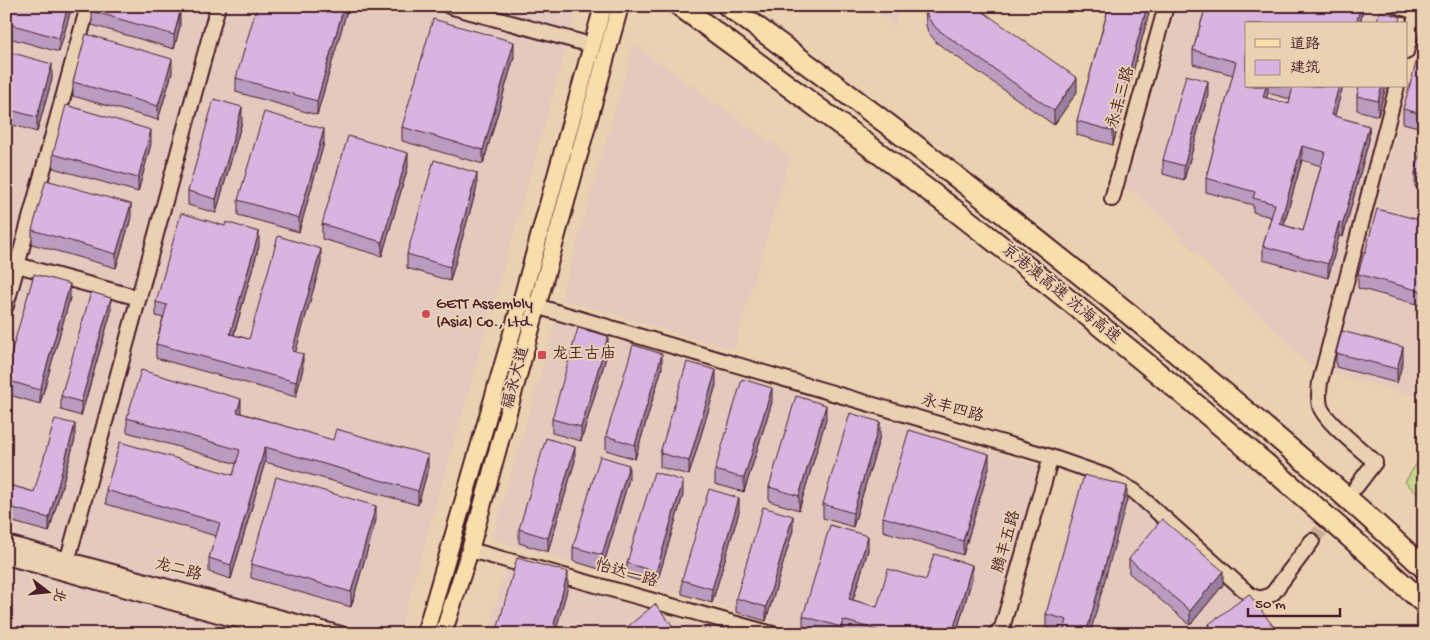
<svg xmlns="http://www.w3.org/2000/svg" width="1430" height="640" viewBox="0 0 1430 640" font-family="'Gochi Hand','LXGW WenKai TC',sans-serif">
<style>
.built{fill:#e4c9bf}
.green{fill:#c4d78c;stroke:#877b5c}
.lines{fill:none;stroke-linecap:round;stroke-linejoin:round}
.minor-tunnel{stroke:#c9ad96;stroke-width:14;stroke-dasharray:14 7;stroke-linecap:butt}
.minor-casing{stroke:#4a1f2b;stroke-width:18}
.major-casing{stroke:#4a1f2b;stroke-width:20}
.highway-casing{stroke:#4a1f2b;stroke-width:24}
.minor{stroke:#e9d1b1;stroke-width:14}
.major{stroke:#f9deab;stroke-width:16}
.highway{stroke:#f9deab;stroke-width:20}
.wall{fill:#ba9cc1;stroke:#4a1f2b;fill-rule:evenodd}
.shaded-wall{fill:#977f9d;stroke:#4a1f2b}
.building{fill:#d8b5e0;stroke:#4a1f2b;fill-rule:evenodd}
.poi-dot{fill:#d1495b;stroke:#e9d1b1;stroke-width:2}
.labels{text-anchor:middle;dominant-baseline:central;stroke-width:4;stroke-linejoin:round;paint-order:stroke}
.street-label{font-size:16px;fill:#4a1f2b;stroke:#e9d1b1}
.poi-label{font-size:16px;fill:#4a1f2b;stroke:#e9d1b1;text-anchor:start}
</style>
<rect width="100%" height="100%" fill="#e9d1b1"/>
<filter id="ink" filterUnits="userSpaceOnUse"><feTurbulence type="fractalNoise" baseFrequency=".02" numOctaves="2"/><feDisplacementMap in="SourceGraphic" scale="10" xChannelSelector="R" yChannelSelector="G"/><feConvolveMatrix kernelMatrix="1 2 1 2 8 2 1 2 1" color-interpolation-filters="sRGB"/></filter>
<g filter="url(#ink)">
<path class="built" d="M6,6h572l-179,628h-393z
M872,6h28l-5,18z
M1177,6h179l52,15 -2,6v-3h-160v62h144l-77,282 -178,-176 -9,-3z
M1424,33v365l-93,-25z
M634,45l156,112 -57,193 -172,-51z
M556,322l485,144 -47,156 -13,12h-169l-320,-95z
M1079,483l47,13 157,138h-243z
M506,567l218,67h-236z"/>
<path class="green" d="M1424,452v48l-19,-18z"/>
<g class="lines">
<path class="minor-tunnel" d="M1312,541l41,-49"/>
<g class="minor-casing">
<path id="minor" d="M449,6l142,39
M1397,6l20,6
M1406,52l11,-40 7,2
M1112,199l54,-193
M6,262l133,36
M529,304l522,153 55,19 28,15 116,104c8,5 15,4 23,-2l39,-52
M6,306l82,-300
M1356,487l19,-25c-13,-12 -51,-41 -55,-56 -2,-8 -1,-16 0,-24l77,-296
M6,543l335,91
M470,550l303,84
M6,557l282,77
M64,573l154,-567
M995,634l7,-6 49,-171"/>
</g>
<g class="major-casing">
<path id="major" d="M425,634l96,-332 82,-296
M443,634l27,-84 150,-544"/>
</g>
<g class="highway-casing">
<path id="highway" d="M680,6c92,68 185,136 277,206 160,124 316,255 467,391
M728,6c163,118 322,241 476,370 74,62 149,125 220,192"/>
</g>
<use href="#minor" class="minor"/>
<use href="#major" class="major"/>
<use href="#highway" class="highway"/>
</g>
<path class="wall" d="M6,6h66l-13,46 -53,-15z
M348,6l-31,109 -81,-23v-14z
M925,6h50l102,86 -23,33 -117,-82 -9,-11 -2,-7z
M1109,6h42l-38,139 -36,-10v-14z
M1206,6h156v8l-2,10h-114v62h97l-9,30 35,10v14l-26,97 -4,-1 -11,42 -65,-18v-14l8,-29 -18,-5v-7l-47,-13v-14l27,-103 -40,-11v-14zM1268,93l22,6 -1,5 -23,-6zM1302,160l19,6 -18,65 -19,-6z
M92,11l88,15 -6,23 -82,-24z
M1424,42l-2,86 -19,-5v-14z
M6,51l46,28 -15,53 -31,-9z
M514,57l-31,107 -81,-23v-14z
M172,73l-14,47 -85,-24v-14z
M1359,86h27l-8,30 -21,-6v-14z
M1208,95l-24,85 -21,-6v-14z
M242,122l-26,91 -28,-8v-14z
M1424,139v51l-9,-3v-14z
M324,143l-25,89 -61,-17v-15z
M151,144l-13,48 -85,-24v-14z
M408,167l-26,89 -60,-17v-15z
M477,187l-27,94 -43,-13v-14z
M131,218l-15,50 -84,-24v-14z
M1424,221v85l-66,-18v-14l7,-21z
M259,246l-25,89 15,4 72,-76 -26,89 8,16 -7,29 -140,-39v-14l7,-26 -7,-2v-14z
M70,298l-30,106 -34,-10v-23z
M111,312l-30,104 -20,-6v-14z
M608,351l-27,90 -29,-8v-14z
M1336,353l67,8 -6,22 -61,-16z
M662,368l-27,91 -29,-9v-14z
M716,385l-27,90 -29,-8v-14z
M772,402l-28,90 -29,-8v-14z
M241,413l187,56 -10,36 -153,-43 -34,117 -22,-7v-14l7,-22 -110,-32v-14l127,-15 4,-11 -110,-32v-14z
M826,419l-27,91 -30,-9v-14z
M880,436l-27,91 -30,-9v-14z
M75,439l-26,93 -43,-12v-36l28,8z
M575,461l-27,91 -29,-9v-14z
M989,468l-26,87 -80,-24v-14z
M629,479l-27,91 -29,-9v-14z
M683,495l-27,91 -29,-9v-14z
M1127,500l-64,133 -17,-5v-14z
M739,512l-27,91 -30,-9v-14z
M376,520l-25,87 -100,-29v-14z
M793,530l-27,91 -30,-9v-14z
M868,550l-15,50 24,7 49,-27 46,-1 -16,55h-141l-12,-4v-14z
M1129,559l94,26 -33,40 -61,-52z
M1209,624l70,10h-70z"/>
<path class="shaded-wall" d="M68,6h4l-13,46v-14z
M344,6h4v1l-31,108v-14z
M1147,6h4l-38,139v-14z
M1361,6h1v8l-2,10h-4z
M180,12v14l-6,23v-14z
M514,42v15l-31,107v-14z
M172,59v14l-14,47v-14z
M52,64v15l-15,53v-15z
M1077,78v14l-23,33v-14z
M1208,81v14l-24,85v-14z
M1266,86h2v7l-5,18v-14z
M1339,86h4l-12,44v-15z
M1382,86h4l-8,30v-15z
M242,107v15l-26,91v-14z
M1424,108v14l-2,6v-14z
M1369,126v14l-26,97v-14z
M9,129v15l-3,9v-14z
M324,129v14l-25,89v-14z
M151,130v14l-13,48v-14z
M1302,146v14l-22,78v-14z
M408,153v14l-26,89v-14z
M477,173v14l-27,94v-14z
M131,204v14l-15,50v-14z
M1339,222v14l-11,42v-14z
M259,232v14l-29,102v-14z
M321,249v14l-29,102v-14z
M70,284v14l-30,106v-14z
M111,298v14l-30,104v-14z
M608,336v15l-27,90v-14z
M1403,347v14l-6,22v-14z
M303,354v14l-7,29v-15z
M662,354v14l-27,91v-14z
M716,370v15l-27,90v-14z
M772,388v14l-28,90v-14z
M241,399v14l-4,-1z
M826,405v14l-27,91v-14z
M880,422v14l-27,91v-14z
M75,424v15l-26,93v-14z
M265,447v15l-34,117v-14z
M575,447v14l-27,91v-14z
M989,454v14l-26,87v-14z
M428,455v14l-10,36v-14z
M629,465v14l-27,91v-15z
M683,481v14l-27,91v-14z
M1127,486v14l-37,134h-4z
M739,498v14l-27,91v-14z
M376,506v14l-25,87v-15z
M793,516v14l-27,91v-14z
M868,536v14l-19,63v-14z
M972,565v14l-16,55h-4z
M1223,571v14l-33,40v-14z
M568,572v15l-13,47 -1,-10z
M843,620v14h-2v-7z
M672,625v9h-10z"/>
<path class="building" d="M6,6h62l-9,32 -53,-15z
M93,6h67l20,6 -6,23 -82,-24z
M257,6h87l-27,95 -81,-23z
M926,6h49l102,72 -23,33 -117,-82 -9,-11 -2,-7z
M1109,6h38l-34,125 -36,-10z
M1206,6h155l-5,18h-110v62h20l-3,11 26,7 4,-18h46l-8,29 38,11 -26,97 -4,-1 -11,42 -65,-18 12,-42 -22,-6 2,-6 -49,-14 30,-116 -43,-12zM1302,146l23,6 -22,79 -23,-7z
M1380,11l21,6 -2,7h-23z
M433,19l81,23 -31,108 -81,-23z
M86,34l86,25 -14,47 -85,-24z
M1422,42h2v66l-2,6 -19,-5z
M6,51l46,13 -15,53 -31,-8z
M1186,75l22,6 -24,85 -21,-6z
M1359,86h23l-4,15 -21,-5z
M214,99l28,8 -26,92 -28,-8z
M66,105l85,25 -13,48 -85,-24z
M264,112l60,17 -25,89 -61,-18z
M6,129h3l-3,10z
M348,136l60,17 -26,89 -60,-18z
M1424,139v37l-9,-3z
M434,160l43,13 -27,94 -43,-13z
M46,180l85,24 -15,50 -84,-24z
M1377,209l47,12v71l-66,-18 6,-21h1z
M181,213l44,13 1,-4 33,10 -29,102 19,5 29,-103 43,13 -29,102 11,3 -7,28 -140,-38 11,-39 -11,-3z
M34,274l36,10 -30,106 -34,-10v-9z
M91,292l20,6 -30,104 -20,-6z
M578,328l30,8 -27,91 -29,-8z
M1342,331l61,16 -6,22 -61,-16z
M633,345l29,9 -27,91 -29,-9z
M687,362l29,8 -27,91 -29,-8z
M141,370l100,29 -4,13 96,28 3,-11 92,26 -10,36 -153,-44 -34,118 -22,-7 11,-35 -114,-33 14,-48 113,33 7,-25 -113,-32z
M742,379l30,9 -28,90 -29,-8z
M796,396l30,9 -27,91 -30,-9z
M850,413l30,9 -27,91 -30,-9z
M55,419l20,5 -26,94 -43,-12v-22l28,8z
M909,430l80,24 -26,87 -80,-24z
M546,438l29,9 -27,91 -29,-9z
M600,456l29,9 -27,90 -29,-8z
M654,472l29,9 -27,91 -29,-9z
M1084,475l43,11 -41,148h-23l4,-14 -21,-6z
M276,477l100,29 -25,86 -100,-28z
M709,489l30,9 -27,91 -30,-9z
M763,507l30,9 -27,91 -30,-9z
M1162,519l61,52 -33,40 -61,-52z
M830,525l38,11 -19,63 28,8 11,-38 38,11 8,-26 38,11 -20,69h-62l-47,-14 -2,7 -38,-11z
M517,558l51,14 -14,52 8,10h-66z
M1249,594l30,40h-63l-7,-10z
M655,604l17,21 -10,9h-43z
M708,626l6,8h-16z"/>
</g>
<g class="poi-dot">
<circle cx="426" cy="314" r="5"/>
<rect x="537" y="350" width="10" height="10" rx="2.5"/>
</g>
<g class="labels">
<g class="street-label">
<text transform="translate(1122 98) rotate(-74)">永丰三路</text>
<text transform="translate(1060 295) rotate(39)">京港澳高速 沈海高速</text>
<text transform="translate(517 378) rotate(-75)">福永大道</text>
<text transform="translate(952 410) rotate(16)">永丰四路</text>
<text transform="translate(1008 542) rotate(-74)">腾丰五路</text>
<text transform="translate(178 571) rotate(15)">龙二路</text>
<text transform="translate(626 575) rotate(16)">怡达一路</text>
</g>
<g class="poi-label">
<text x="436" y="305">GETT Assembly<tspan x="436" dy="18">(Asia) Co., Ltd.</tspan></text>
<text x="552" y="355">龙王古庙</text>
</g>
</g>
<rect width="1430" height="640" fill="none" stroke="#e9d1b1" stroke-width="25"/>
<rect x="12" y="12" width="1405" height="615" fill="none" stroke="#4a1f2b" stroke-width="2" filter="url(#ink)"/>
<rect x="1245" y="22" width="162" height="65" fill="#e9d1b1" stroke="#a98a7b"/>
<rect x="1255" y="39" width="25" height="8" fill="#f9deab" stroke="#a98a7b"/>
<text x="1290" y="48" font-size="15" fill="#4a1f2b">道路</text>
<rect x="1255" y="60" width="25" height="15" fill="#d8b5e0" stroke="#a98a7b"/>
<text x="1290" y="72" font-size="15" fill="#4a1f2b">建筑</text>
<g transform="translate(48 592) rotate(106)" stroke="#e9d1b1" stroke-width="4" paint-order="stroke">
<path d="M0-4L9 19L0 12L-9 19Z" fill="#4a1f2b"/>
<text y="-8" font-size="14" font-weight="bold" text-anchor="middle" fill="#4a1f2b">北</text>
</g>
<path d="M1248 608v8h92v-8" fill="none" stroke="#4a1f2b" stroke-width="2.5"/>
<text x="1255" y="608" font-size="15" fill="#4a1f2b" stroke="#e9d1b1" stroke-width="4" paint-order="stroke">50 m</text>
</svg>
